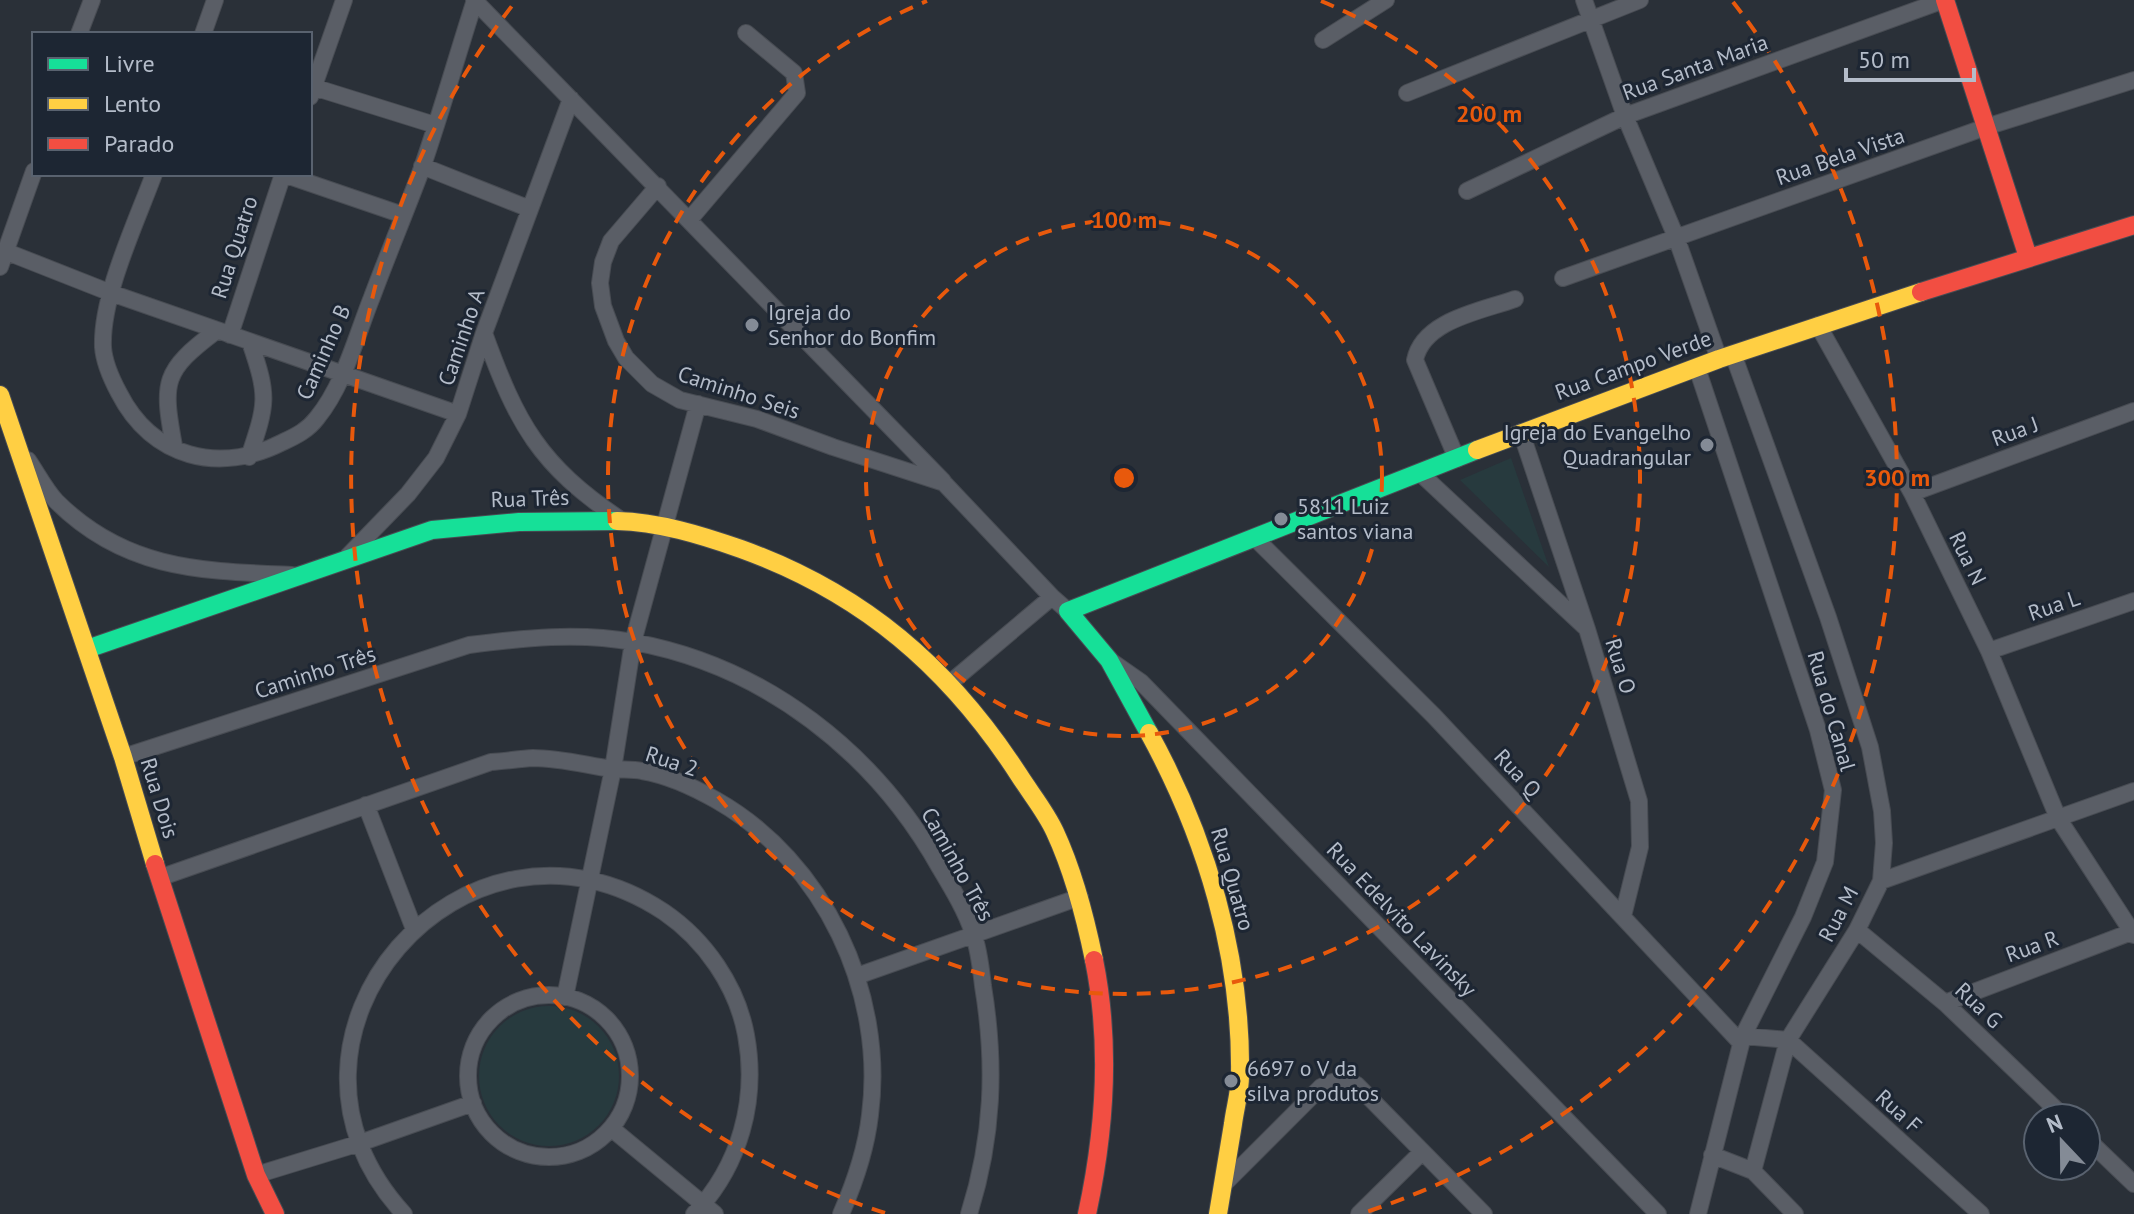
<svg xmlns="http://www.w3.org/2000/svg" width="2134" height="1214" viewBox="0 0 2134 1214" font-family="'PT Sans',sans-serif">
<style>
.green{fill:#273a3e}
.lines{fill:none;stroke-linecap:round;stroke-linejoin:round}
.street-casing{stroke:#484c53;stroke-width:18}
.fast-casing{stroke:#484c53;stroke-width:20}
.slow-casing{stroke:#484c53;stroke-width:20}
.jam-casing{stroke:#484c53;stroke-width:20}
.street{stroke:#5a5e66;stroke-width:16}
.fast{stroke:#16e098;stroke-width:18}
.slow{stroke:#ffcf43;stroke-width:18}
.jam{stroke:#f24e42;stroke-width:18}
.ring{fill:none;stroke:#e8590c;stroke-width:4;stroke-dasharray:14 10}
.poi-dot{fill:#848b96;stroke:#1d2633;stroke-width:3}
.labels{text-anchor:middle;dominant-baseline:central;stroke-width:6;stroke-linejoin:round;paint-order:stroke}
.street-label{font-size:22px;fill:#b4bcc9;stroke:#1d2633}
.poi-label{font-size:22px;fill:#b4bcc9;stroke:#1d2633;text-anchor:start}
.centre{fill:#e8590c;stroke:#1d2633;stroke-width:4}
.ring-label{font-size:24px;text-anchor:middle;font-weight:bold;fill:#e8590c;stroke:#1d2633;stroke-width:6;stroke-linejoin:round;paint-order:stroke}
</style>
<rect width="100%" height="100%" fill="#2a3038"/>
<path class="green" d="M1511,458l38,109 -89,-87z
M479 1076a70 70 0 1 1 140 0a70 70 0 1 1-140 0Z"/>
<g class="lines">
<g class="street-casing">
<path id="street" d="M474,0l469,481
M1584,0l41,116 51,121 43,122
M79,34l13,-34
M203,34l12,-34
M1323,40l63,-40
M310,86l125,39
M1407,93l233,-93
M310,97l34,-97
M422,166l108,43
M154,174c-18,49 -53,122 -51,173 1,15 9,33 16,46 33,65 100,82 164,49 13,-6 25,-12 34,-24 27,-33 39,-81 55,-121 16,-43 34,-86 50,-129 19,-55 35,-112 53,-168
M658,186l-47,55 -8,21 -3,21 3,23 13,35 10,17 26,26 28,16 77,19 76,28 111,36 108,114 16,14
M1467,191l158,-75 319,-116
M690,219l107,-126 -3,-20 -48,-40
M7,252l104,41 347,121
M0,267l34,-96
M1563,278l423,-151 148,-47
M1818,325l94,168 77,158 69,167 76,117
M484,333c33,91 55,132 137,187
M230,335l53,-161 120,41
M1733,354l95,263 42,130 12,64 2,32 -3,38
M1697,368l121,362 15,60 -8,72 -22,55 -60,119 -45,178
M1521,432l66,197 52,172 1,46 -17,69
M174,446c-12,-65 -11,-75 42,-115
M249,457c18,-54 20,-60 1,-115
M1457,459l-42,-99c8,-40 67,-49 100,-61
M28,460c9,13 17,29 28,41 69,69 145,70 236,74
M1420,473l165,154
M1912,493l222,-82
M1256,539l178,177 307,327
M348,556l60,-62 28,-36 22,-44 26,-81 87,-234
M1989,651l145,-50
M1111,661l30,21 517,532
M950,683l102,-86
M123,757l346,-112c55,-7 109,-13 164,-3 132,24 242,110 307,226 12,20 26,43 33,65 6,16 8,36 10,53 13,79 10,152 -14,228
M366,805l48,124
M159,878l332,-116c14,-1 28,-3 42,-4 27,0 52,7 79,11 10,1 20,0 30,2 24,4 53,17 74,29 108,61 170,193 154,315 -4,35 -15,67 -29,99
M1857,930l88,73 120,115
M857,976l223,-79
M468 1076a81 81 0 1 1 162 0a81 81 0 1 1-162 0Z
M565,997l48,-228 20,-127 65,-238
M1945,1003l189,-72
M1743,1036l45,4 193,174
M611,1128l104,86
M2086,1138l48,46
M1712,1155l41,16 42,43
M1753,1171l35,-131 69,-110 24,-49 253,-90
M256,1175l104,-32 113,-40
M1223,1185l98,-98c14,-7 22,-10 36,-2l127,129
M404,1214c-163,-176 61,-434 260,-302 41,28 73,74 82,123 12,65 -6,131 -52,179
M1359,1214l63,-62"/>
</g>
<g class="fast-casing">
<path id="fast" d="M87,649l345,-119 87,-8 98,-1
M1149,733l-40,-73 -41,-49 409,-161"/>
</g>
<g class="slow-casing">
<path id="slow" d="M0,395l123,362 32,107
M1477,450l242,-91 202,-67
M617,521c42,1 84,14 124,28 122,44 208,118 278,226 12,19 27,37 36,57 19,41 30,84 39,128
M1149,733c57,104 93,223 91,343 0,16 -5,32 -7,48 -5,30 -10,60 -15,90"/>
</g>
<g class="jam-casing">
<path id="jam" d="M1945,0l83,257
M1921,292l213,-67
M155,864l101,311 19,39
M1087,1214c18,-83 24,-170 7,-254"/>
</g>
<use href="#street" class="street"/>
<use href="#fast" class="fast"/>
<use href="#slow" class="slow"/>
<use href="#jam" class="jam"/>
</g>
<g class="ring">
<circle cx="1124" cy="478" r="258"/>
<path d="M1321 1A516 516 0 1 1 927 1"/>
<path d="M885 1213A773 773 0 0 1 515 2M1733 2A773 773 0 0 1 1363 1213"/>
</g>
<g class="poi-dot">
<circle cx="752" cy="325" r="8"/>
<circle cx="1707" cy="445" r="8"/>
<circle cx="1281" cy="519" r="8"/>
<circle cx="1231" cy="1081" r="8"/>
</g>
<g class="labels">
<g class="street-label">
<text transform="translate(1695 67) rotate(-20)">Rua Santa Maria</text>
<text transform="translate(1840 156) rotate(-19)">Rua Bela Vista</text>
<text transform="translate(234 247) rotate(-72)">Rua Quatro</text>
<text transform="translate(461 337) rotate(-71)">Caminho A</text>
<text transform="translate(323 352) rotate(-66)">Caminho B</text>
<text transform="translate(1633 365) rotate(-20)">Rua Campo Verde</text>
<text transform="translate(739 392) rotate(18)">Caminho Seis</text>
<text transform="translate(2015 431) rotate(-20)">Rua J</text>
<text transform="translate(530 498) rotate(-2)">Rua Três</text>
<text transform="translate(1968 558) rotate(64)">Rua N</text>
<text transform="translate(2054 605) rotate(-19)">Rua L</text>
<text transform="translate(1621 666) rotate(73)">Rua O</text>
<text transform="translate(315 672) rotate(-18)">Caminho Três</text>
<text transform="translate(1832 711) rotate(74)">Rua do Canal</text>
<text transform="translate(672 761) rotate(18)">Rua 2</text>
<text transform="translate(1518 773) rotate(47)">Rua Q</text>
<text transform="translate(160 798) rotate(73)">Rua Dois</text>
<text transform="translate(958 864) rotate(61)">Caminho Três</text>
<text transform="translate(1233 879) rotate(74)">Rua Quatro</text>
<text transform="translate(1838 914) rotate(-62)">Rua M</text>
<text transform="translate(1402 919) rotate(46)">Rua Edelvito Lavinsky</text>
<text transform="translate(2032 946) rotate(-20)">Rua R</text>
<text transform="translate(1979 1005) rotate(43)">Rua G</text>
<text transform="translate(1899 1111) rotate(42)">Rua F</text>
</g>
<g class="poi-label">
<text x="768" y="312">Igreja do<tspan x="768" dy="25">Senhor do Bonfim</tspan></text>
<text x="1691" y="432" text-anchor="end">Igreja do Evangelho<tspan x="1691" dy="25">Quadrangular</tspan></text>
<text x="1297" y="506">5811 Luiz<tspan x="1297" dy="25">santos viana</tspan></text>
<text x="1247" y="1068">6697 o V da<tspan x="1247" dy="25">silva produtos</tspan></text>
</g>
</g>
<circle cx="1124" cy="478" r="12" class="centre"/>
<g class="ring-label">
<text x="1489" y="122">200 m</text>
<text x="1124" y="228">100 m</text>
<text x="1897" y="486">300 m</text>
</g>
<rect x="32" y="32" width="280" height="144" fill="#1d2633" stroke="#59626f" stroke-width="2"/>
<rect x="48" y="58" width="40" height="12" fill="#16e098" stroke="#59626f" stroke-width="2"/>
<text x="104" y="72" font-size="24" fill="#b4bcc9">Livre</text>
<rect x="48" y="98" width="40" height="12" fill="#ffcf43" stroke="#59626f" stroke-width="2"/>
<text x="104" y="112" font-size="24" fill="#b4bcc9">Lento</text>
<rect x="48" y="138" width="40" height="12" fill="#f24e42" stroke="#59626f" stroke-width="2"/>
<text x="104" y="152" font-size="24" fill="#b4bcc9">Parado</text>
<g transform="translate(2062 1142) rotate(338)"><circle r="38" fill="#1d2633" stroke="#59626f" stroke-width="2"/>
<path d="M0-6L14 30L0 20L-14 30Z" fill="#848b96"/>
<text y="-12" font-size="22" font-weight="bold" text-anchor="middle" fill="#b4bcc9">N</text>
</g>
<path d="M1846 68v12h128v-12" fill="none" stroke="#b4bcc9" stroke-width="4"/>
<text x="1858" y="68" font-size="24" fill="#b4bcc9" stroke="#1d2633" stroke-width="6" paint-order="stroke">50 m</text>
</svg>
